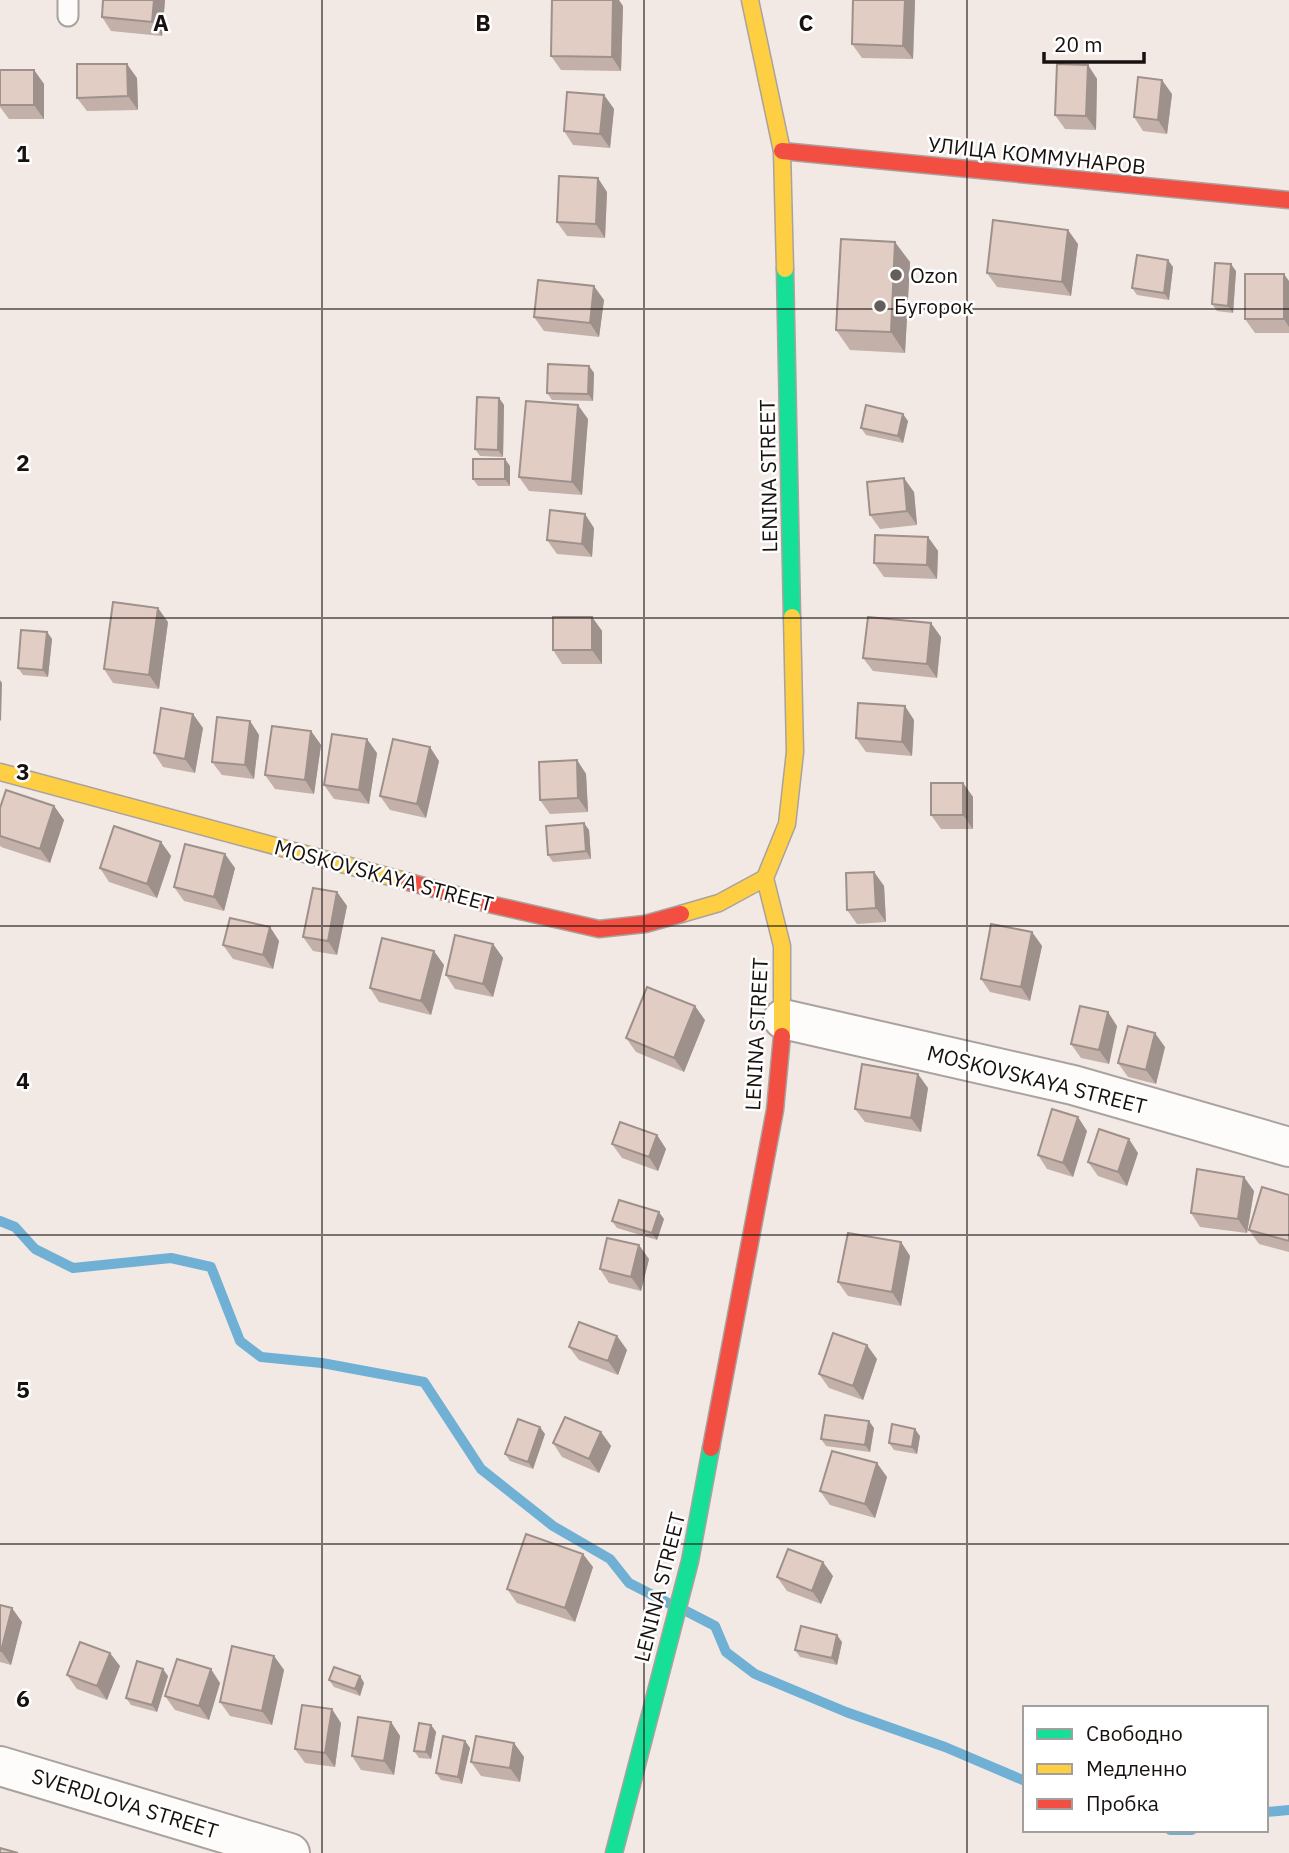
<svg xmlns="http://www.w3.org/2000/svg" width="1289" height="1853" viewBox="0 0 1289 1853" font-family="'IBM Plex Sans',sans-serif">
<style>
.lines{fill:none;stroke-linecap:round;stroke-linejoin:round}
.stream{stroke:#70b0d4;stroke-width:10}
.lane-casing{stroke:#a9a29f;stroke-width:23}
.street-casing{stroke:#a9a29f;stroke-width:42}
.fast-casing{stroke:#a9a29f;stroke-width:19}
.slow-casing{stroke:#a9a29f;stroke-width:19}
.jam-casing{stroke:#a9a29f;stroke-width:19}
.lane{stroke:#fdfcfb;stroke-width:19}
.street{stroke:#fdfcfb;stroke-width:38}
.fast{stroke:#16e098;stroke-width:16}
.slow{stroke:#ffcf43;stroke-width:16}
.jam{stroke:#f24e42;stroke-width:16}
.wall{fill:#c2b0a9}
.shaded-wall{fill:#9e908a}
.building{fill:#e2cdc5;stroke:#9e908a;stroke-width:2}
.grid{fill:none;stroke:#17110f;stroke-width:2;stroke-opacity:0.55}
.poi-dot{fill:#645d5a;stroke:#fff;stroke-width:2.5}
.labels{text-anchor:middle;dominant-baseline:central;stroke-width:5;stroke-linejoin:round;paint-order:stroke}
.street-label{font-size:21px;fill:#17110f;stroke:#fff}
.poi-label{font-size:21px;fill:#17110f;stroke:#fff;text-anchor:start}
.grid-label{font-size:23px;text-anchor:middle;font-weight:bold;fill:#17110f;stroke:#fff;stroke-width:5;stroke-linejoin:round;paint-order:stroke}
</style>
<rect width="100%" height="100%" fill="#f2e9e5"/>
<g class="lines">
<path class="stream" d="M0,1221l15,6 20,22 38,19 98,-10 40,9 29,74 21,16 61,6 102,19 57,87 72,57 57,33 19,24 43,22
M686,1611l29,15 11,26 29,22 91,38 99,35 80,34
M1266,1812l23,-2
M1170,1830h22"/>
<g class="lane-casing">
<path id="lane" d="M68,0v16"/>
</g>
<g class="street-casing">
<path id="street" d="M783,1019l290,66 216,62
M0,1766l290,87"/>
</g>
<g class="fast-casing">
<path id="fast" d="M785,269l7,348
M614,1853l76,-292 21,-113"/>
</g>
<g class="slow-casing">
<path id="slow" d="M750,0l32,151 3,118
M0,772l409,110
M681,914l38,-11 46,-25
M782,1036v-90l-17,-68 22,-54 8,-72 -3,-135"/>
</g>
<g class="jam-casing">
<path id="jam" d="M782,151l507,49
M409,882l80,22 110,25 46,-5 36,-10
M711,1448l64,-338 7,-74"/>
</g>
<use href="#lane" class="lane"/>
<use href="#street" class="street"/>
<use href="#fast" class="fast"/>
<use href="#slow" class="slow"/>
<use href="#jam" class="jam"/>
</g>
<path class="wall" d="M165,0l-3,36 -51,-5 -9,-14z
M853,0h62l-2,59 -51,-1 -10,-14z
M623,6l-2,65 -60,-1 -10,-14z
M1088,65l9,14 -1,51 -31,-1 -10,-14z
M0,70h34l10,14v35h-35l-9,-12z
M137,78l1,32 -51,1 -10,-13z
M1172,94l-5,40 -24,-3 -9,-14z
M604,95l10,14 -4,39 -37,-3 -9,-14z
M607,192l-2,46 -38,-2 -10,-14z
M1078,244l-7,52 -74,-9 -10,-14z
M910,262l-5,91 -55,-3 -14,-20z
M1173,267l-4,33 -32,-5 -5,-7z
M1236,271l-3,42 -16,-2 -5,-7z
M1289,281v52h-34l-10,-14z
M604,300l-5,37 -55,-6 -10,-14z
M589,366l5,7 -1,28 -41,-1 -5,-7z
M499,398l5,7 -1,52 -23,-1 -5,-7z
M588,419l-6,76 -53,-4 -10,-14z
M908,421l-5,22 -37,-8 -5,-7z
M510,466v20h-32l-5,-7z
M914,492l3,33 -37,4 -10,-14z
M594,528l-2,29 -35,-3 -10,-14z
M928,537l10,14 -1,28 -53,-2 -10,-14z
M592,617l10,14v33h-40l-9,-14z
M168,622l-9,67 -46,-6 -9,-14z
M47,632l5,7 -4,38 -25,-2 -5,-7z
M941,637l-4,41 -64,-7 -10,-13z
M914,720l-2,36 -46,-4 -10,-14z
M250,721l9,14 -5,44 -32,-4 -10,-13z
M203,728l-8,45 -32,-6 -9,-14z
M311,731l10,14 -7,49 -39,-5 -10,-14z
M377,753l-8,51 -35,-5 -10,-14z
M577,760l9,14 2,38 -38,2 -10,-14z
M439,761l-13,57 -36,-8 -10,-14z
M963,783l10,14v32h-32l-10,-14z
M54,806l10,14 -14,43 -49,-16 -1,-2v-37z
M589,830l2,29 -38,3 -5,-7z
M161,842l10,14 -14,42 -48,-16 -9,-14z
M235,868l-11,43 -40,-10 -10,-14z
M874,872l10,14 2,36 -29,2 -10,-14z
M337,892l10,14 -10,49 -24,-4 -10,-14z
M270,927l9,14 -6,28 -40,-10 -10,-14z
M1032,932l10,14 -12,55 -40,-9 -9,-13z
M493,944l10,14 -10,39 -38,-8 -9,-14z
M444,965l-13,50 -52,-13 -9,-14z
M705,1020l-21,52 -48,-20 -10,-14z
M1117,1026l-8,38 -28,-6 -10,-14z
M1165,1047l-9,37 -28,-7 -10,-14z
M928,1088l-7,44 -56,-10 -10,-13z
M1087,1131l-14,46 -26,-8 -9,-14z
M657,1135l9,14 -8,22 -36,-13 -10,-14z
M1138,1153l-11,33 -29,-10 -10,-14z
M1254,1191l-7,42 -47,-6 -9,-14z
M1289,1195v57l-30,-8 -10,-14z
M664,1219l-7,21 -40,-12 -5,-7z
M901,1242l9,14 -9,50 -53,-10 -10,-14z
M649,1259l-8,32 -32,-8 -9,-14z
M617,1336l10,14 -9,25 -39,-15 -10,-13z
M877,1359l-14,41 -34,-12 -10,-14z
M874,1428l-4,24 -44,-6 -5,-7z
M601,1432l10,14 -12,27 -37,-16 -9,-14z
M545,1434l-12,35 -23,-8 -5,-7z
M920,1436l-3,18 -23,-4 -5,-7z
M887,1477l-12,41 -45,-13 -10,-14z
M593,1567l-18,55 -58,-19 -10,-14z
M833,1576l-12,28 -34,-13 -10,-14z
M0,1605l22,17 -11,43 -11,-3z
M842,1642l-5,23 -37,-8 -5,-7z
M274,1656l10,14 -12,55 -42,-9 -10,-14z
M120,1666l-13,34 -30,-11 -10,-14z
M168,1676l-11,36 -26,-7 -5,-7z
M360,1676l4,7 -4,13 -26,-9 -5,-7z
M220,1683l-11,37 -34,-10 -10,-14z
M391,1722l9,14 -6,39 -33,-5 -9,-14z
M341,1723l-6,44 -30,-4 -10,-14z
M431,1725l5,7 -5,27 -12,-1 -5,-7z
M465,1741l5,7 -8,36 -21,-4 -5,-7z
M514,1743l10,14 -4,25 -39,-6 -10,-14z"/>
<path class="shaded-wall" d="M154,0h11l-3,36 -10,-14z
M613,0h6l4,6 -2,65 -9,-14z
M905,0h10l-2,59 -10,-13z
M127,64l10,14 1,32 -10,-14z
M1088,65l9,14 -1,51 -10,-14z
M34,70l10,14v35l-10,-14z
M1162,80l10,14 -5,40 -9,-14z
M604,95l10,14 -4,39 -10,-14z
M598,178l9,14 -2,46 -9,-14z
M1068,230l10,14 -7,52 -9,-14z
M895,242l15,20 -5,91 -14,-21z
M1168,260l5,7 -4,33 -5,-7z
M1231,264l5,7 -3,42 -5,-7z
M1284,274l5,7v46l-5,-8z
M594,286l10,14 -5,37 -9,-14z
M589,366l5,7 -1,28 -5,-7z
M499,398l5,7 -1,52 -5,-7z
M578,405l10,14 -6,76 -10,-13z
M903,414l5,7 -5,22 -5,-7z
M505,459l5,7v20l-5,-7z
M904,478l10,14 3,33 -10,-14z
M585,514l9,14 -2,29 -10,-13z
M928,537l10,14 -1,28 -10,-14z
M158,608l10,14 -9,67 -10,-14z
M592,617l10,14v33l-10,-14z
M931,623l10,14 -4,41 -10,-14z
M47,632l5,7 -4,38 -5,-7z
M0,680l2,3 -1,38 -1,-1z
M905,706l9,14 -2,36 -10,-14z
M193,714l10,14 -8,45 -10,-14z
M250,721l9,14 -5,44 -9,-14z
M311,731l10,14 -7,49 -9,-14z
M367,739l10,14 -8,51 -10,-14z
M430,747l9,14 -13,57 -9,-14z
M577,760l9,14 2,38 -10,-14z
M963,783l10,14v32l-10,-14z
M54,806l10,14 -14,43 -10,-14z
M584,823l5,7 2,29 -5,-8z
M161,842l10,14 -14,42 -10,-14z
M225,854l10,14 -11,43 -10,-14z
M874,872l10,14 2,36 -10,-14z
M337,892l10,14 -10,49 -9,-14z
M270,927l9,14 -6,28 -10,-14z
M1032,932l10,14 -12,55 -9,-14z
M493,944l10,14 -10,39 -10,-13z
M434,951l10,14 -13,50 -10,-14z
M695,1006l10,14 -21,52 -10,-14z
M1108,1012l9,14 -8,38 -10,-14z
M1155,1033l10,14 -9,37 -10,-14z
M918,1074l10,14 -7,44 -10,-14z
M1078,1117l9,14 -14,46 -10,-14z
M657,1135l9,14 -8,22 -9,-14z
M1129,1139l9,14 -11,33 -9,-14z
M1244,1177l10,14 -7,42 -9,-14z
M659,1212l5,7 -7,21 -5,-7z
M901,1242l9,14 -9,50 -9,-14z
M639,1245l10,14 -8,32 -10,-14z
M617,1336l10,14 -9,25 -10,-14z
M867,1345l10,14 -14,41 -10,-14z
M869,1421l5,7 -4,24 -5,-7z
M540,1427l5,7 -12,35 -5,-7z
M915,1429l5,7 -3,18 -5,-7z
M601,1432l10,14 -12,27 -10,-14z
M877,1463l10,14 -12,41 -10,-14z
M583,1554l10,13 -18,55 -10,-14z
M823,1562l10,14 -12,28 -9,-13z
M12,1608l10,14 -11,43 -10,-14z
M837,1635l5,7 -5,23 -5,-7z
M110,1653l10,13 -13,34 -10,-14z
M274,1656l10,14 -12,55 -10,-14z
M163,1669l5,7 -11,36 -5,-7z
M211,1669l9,14 -11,37 -10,-14z
M360,1676l4,7 -4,13 -5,-7z
M332,1709l9,14 -6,44 -10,-14z
M391,1722l9,14 -6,39 -10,-14z
M431,1725l5,7 -5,27 -5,-7z
M465,1741l5,7 -8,36 -4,-7z
M514,1743l10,14 -4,25 -10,-14z"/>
<path class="building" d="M103,0h51l-2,22 -50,-5z
M552,0h61l-1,57 -61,-1z
M853,0h52l-2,46 -51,-2z
M77,64h50l1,32 -51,2z
M1057,64l31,1 -2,51 -31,-1z
M0,70h34v35h-34z
M1138,77l24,3 -4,40 -24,-3z
M567,92l37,3 -4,39 -36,-3z
M559,176l39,2 -2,46 -39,-2z
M993,220l75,10 -6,52 -75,-9z
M841,239l54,3 -4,90 -55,-2z
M1137,255l31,5 -4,33 -32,-5z
M1215,263l16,1 -3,42 -16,-2z
M1245,274h39v45h-39z
M538,280l56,6 -4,37 -56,-6z
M548,364l41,2 -1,28 -41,-1z
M477,397l22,1 -1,52 -23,-1z
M526,401l52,4 -6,77 -53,-5z
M866,405l37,9 -5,22 -37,-8z
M473,459h32v20h-32z
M904,478l3,33 -37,4 -3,-33z
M550,510l35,4 -3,30 -35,-4z
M875,535l53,2 -1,28 -53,-2z
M113,602l45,6 -9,67 -45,-6z
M553,617h39v33h-39z
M868,617l63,6 -4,41 -64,-6z
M21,630l26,2 -4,38 -25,-2z
M858,703l47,3 -3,36 -46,-4z
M161,708l32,6 -8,45 -31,-6z
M217,717l33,4 -5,44 -33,-3z
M272,726l39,5 -6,49 -40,-5z
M332,734l35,5 -8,51 -35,-5z
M393,739l37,8 -13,57 -37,-8z
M577,760l1,38 -38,2 -1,-38z
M931,783h32v32h-32z
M6,790l48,16 -14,43 -40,-13v-28z
M584,823l2,28 -38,4 -2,-29z
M114,826l47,16 -14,42 -47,-16z
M185,844l40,10 -11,43 -40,-10z
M874,872l2,36 -29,2 -1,-37z
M313,888l24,4 -9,49 -25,-4z
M230,918l40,9 -7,28 -40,-10z
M991,924l41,8 -11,55 -40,-8z
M455,935l38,9 -10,40 -37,-9z
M382,938l52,13 -13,50 -51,-13z
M647,987l48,19 -21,52 -48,-20z
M1080,1006l28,6 -9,38 -28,-6z
M1128,1026l27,7 -9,37 -28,-7z
M862,1064l56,10 -7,44 -56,-9z
M1052,1109l26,8 -15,46 -25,-8z
M620,1122l37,13 -8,22 -37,-13z
M1099,1129l30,10 -11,33 -30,-10z
M1197,1169l47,8 -6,42 -47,-6z
M1262,1187l27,8v46l-40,-11z
M619,1200l40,12 -7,21 -40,-12z
M848,1233l53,9 -9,50 -54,-10z
M607,1238l32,7 -8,32 -31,-8z
M579,1322l38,14 -9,25 -39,-14z
M833,1333l34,12 -14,41 -34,-12z
M825,1415l44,6 -4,24 -44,-6z
M565,1417l36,15 -12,27 -36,-16z
M518,1419l22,8 -12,35 -23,-8z
M892,1424l23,5 -3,18 -23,-4z
M832,1451l45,12 -12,41 -45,-13z
M526,1534l57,20 -18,54 -58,-19z
M788,1549l35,13 -11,29 -35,-14z
M0,1605l12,3 -11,43h-1z
M801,1626l36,9 -5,23 -37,-8z
M80,1642l30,11 -13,33 -30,-11z
M232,1646l42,10 -12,55 -42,-9z
M177,1659l34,10 -12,37 -34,-10z
M137,1661l26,8 -11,36 -26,-7z
M334,1667l26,9 -5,13 -26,-9z
M302,1705l30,4 -7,44 -30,-4z
M358,1717l33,5 -7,39 -32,-5z
M419,1723l12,2 -5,27 -12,-1z
M443,1736l22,5 -7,36 -22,-4z
M476,1736l38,7 -4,25 -39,-6z
M0,1848l18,5h-18z"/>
<path class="grid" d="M322,0v1853M644,0v1853M967,0v1853M0,309h1289M0,618h1289M0,926h1289M0,1235h1289M0,1544h1289"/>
<g class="poi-dot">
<circle cx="896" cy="275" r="7"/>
<circle cx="880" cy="306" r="7"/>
</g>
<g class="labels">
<g class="street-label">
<text transform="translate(1037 155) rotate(6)">УЛИЦА КОММУНАРОВ</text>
<text transform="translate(768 476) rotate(-91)">LENINA STREET</text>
<text transform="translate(384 875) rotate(15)">MOSKOVSKAYA STREET</text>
<text transform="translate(756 1034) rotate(-87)">LENINA STREET</text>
<text transform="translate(1037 1079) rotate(14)">MOSKOVSKAYA STREET</text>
<text transform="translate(659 1587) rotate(-76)">LENINA STREET</text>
<text transform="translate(125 1803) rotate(17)">SVERDLOVA STREET</text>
</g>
<g class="poi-label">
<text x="910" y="275">Ozon</text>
<text x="894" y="306">Бугорок</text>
</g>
</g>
<g class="grid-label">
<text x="161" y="31">A</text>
<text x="483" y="31">B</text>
<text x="806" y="31">C</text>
<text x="23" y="162">1</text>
<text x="23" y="471">2</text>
<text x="23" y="780">3</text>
<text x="23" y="1089">4</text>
<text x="23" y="1398">5</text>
<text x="23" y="1707">6</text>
</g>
<rect x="1023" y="1706" width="245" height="126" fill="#ffffff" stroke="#a2a09f" stroke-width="2"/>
<rect x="1037" y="1729" width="35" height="10" fill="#16e098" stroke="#a2a09f" stroke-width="2"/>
<text x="1086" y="1741" font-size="21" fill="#17110f">Свободно</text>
<rect x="1037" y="1764" width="35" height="10" fill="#ffcf43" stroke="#a2a09f" stroke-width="2"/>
<text x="1086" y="1776" font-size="21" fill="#17110f">Медленно</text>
<rect x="1037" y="1799" width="35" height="10" fill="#f24e42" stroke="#a2a09f" stroke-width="2"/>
<text x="1086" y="1811" font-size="21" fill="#17110f">Пробка</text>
<path d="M1044 52v10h100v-10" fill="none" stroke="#17110f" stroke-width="3.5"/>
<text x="1054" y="52" font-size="21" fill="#17110f" stroke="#ffffff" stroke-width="5" paint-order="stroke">20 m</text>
</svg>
